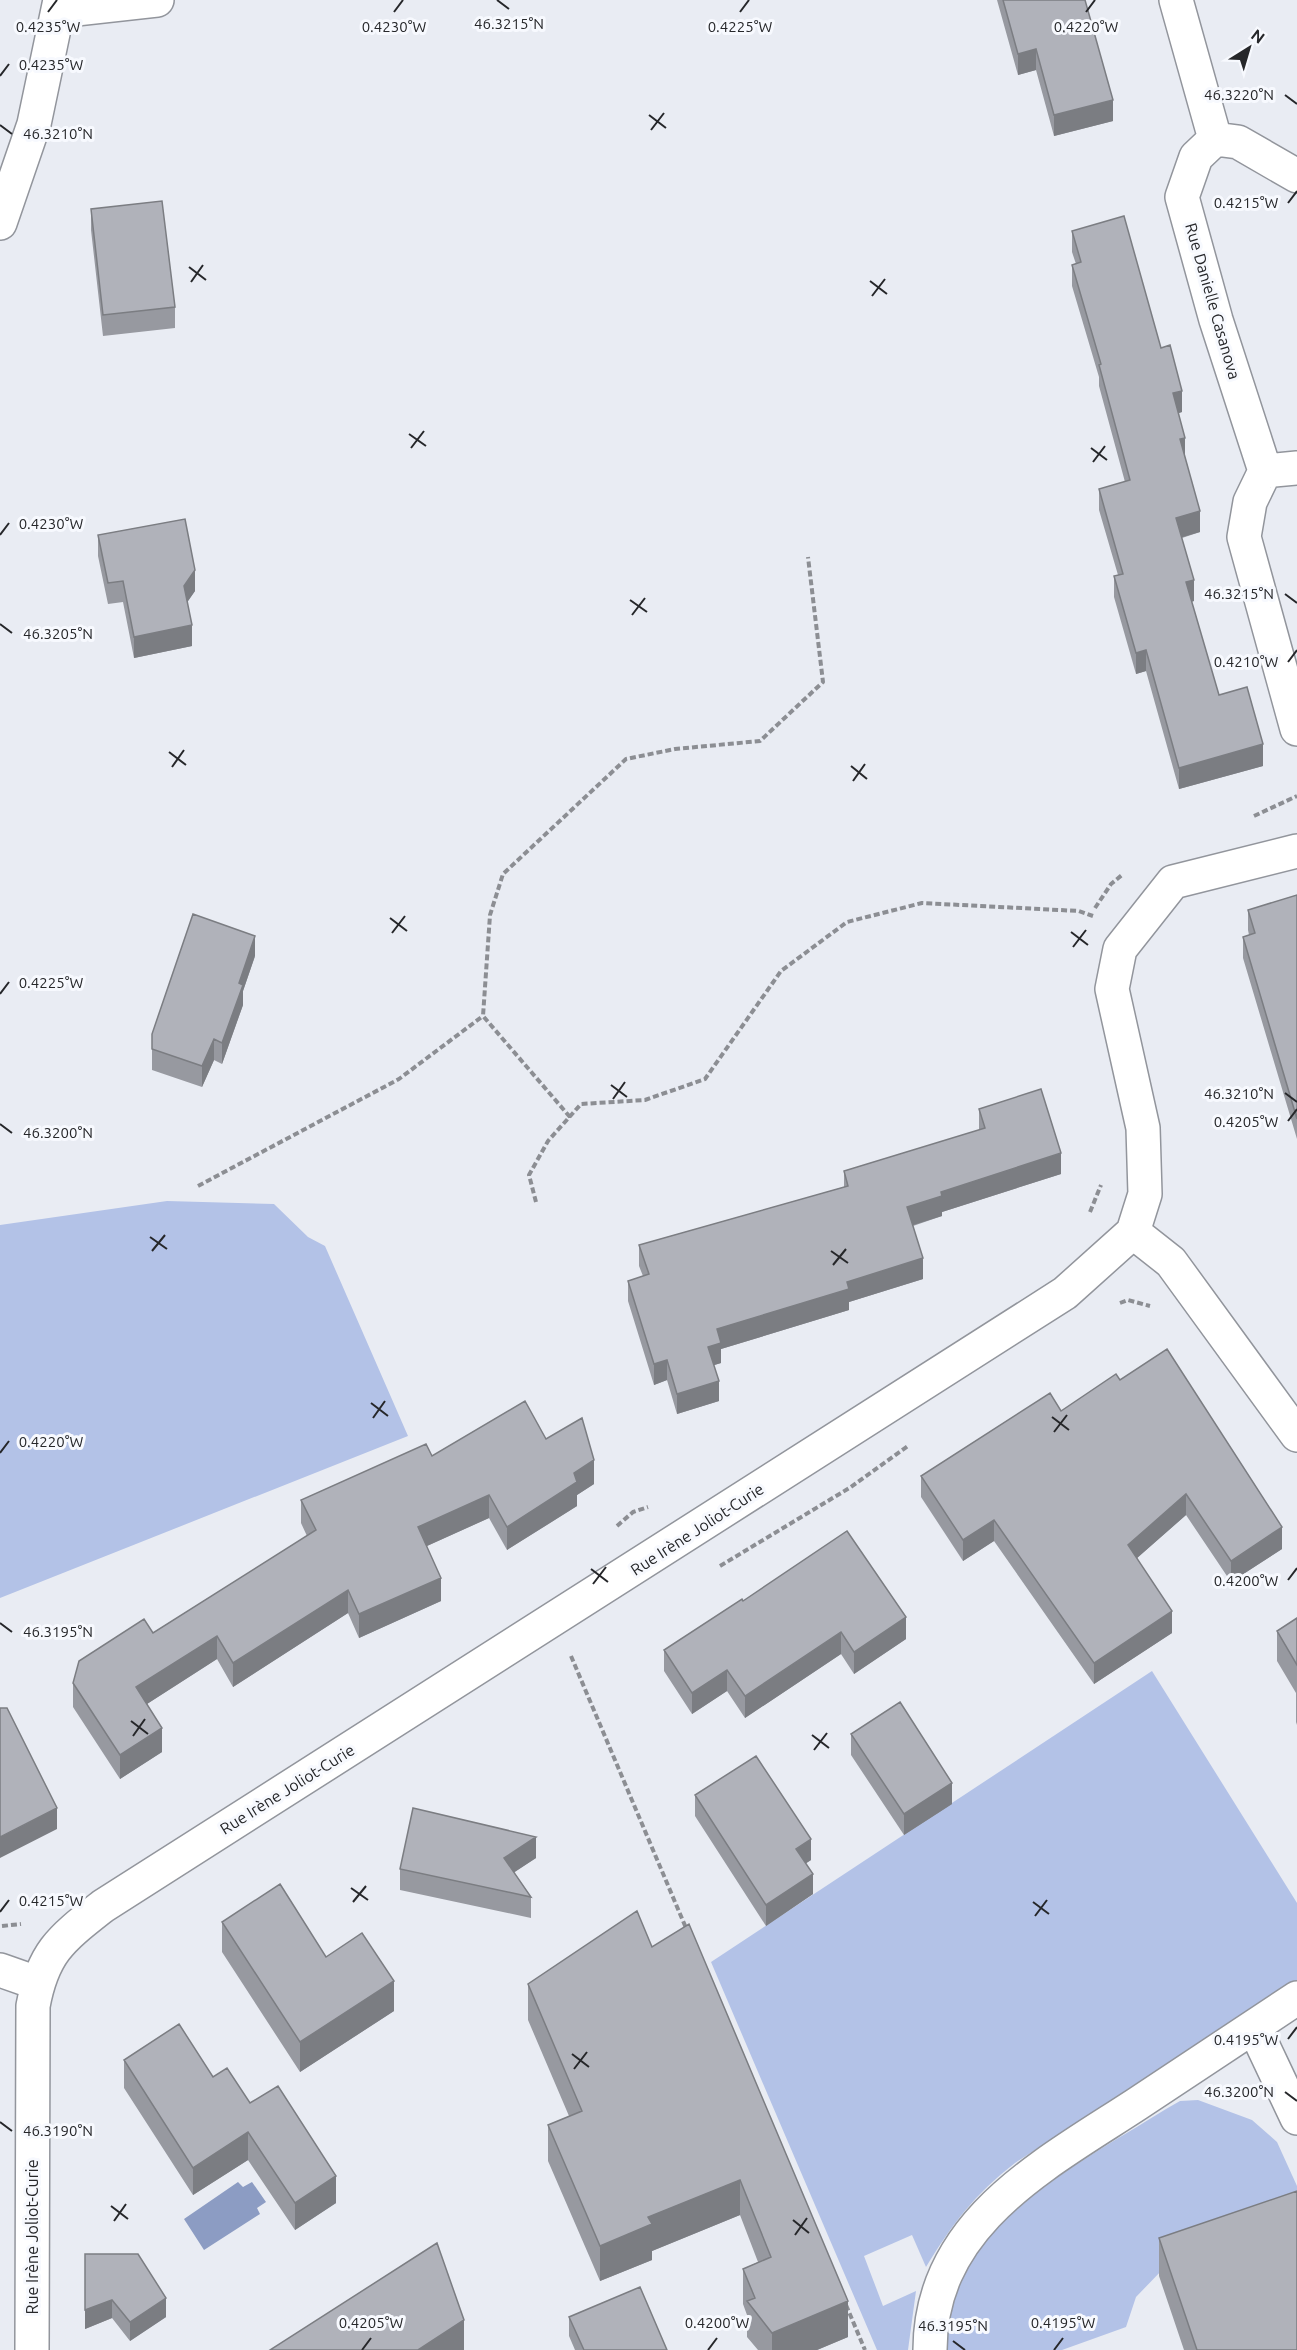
<svg xmlns="http://www.w3.org/2000/svg" width="1297" height="2350" viewBox="0 0 1297 2350" font-family="Ubuntu,sans-serif">
<style>
.green{fill:#b3c2e7}
.water{fill:#8c9cc3}
.lines{fill:none;stroke-linecap:round;stroke-linejoin:round}
.minor-casing{stroke:#92959c;stroke-width:36}
.path{stroke:#8c8e93;stroke-width:4;stroke-dasharray:6 3;stroke-linecap:butt}
.minor{stroke:#fff;stroke-width:33}
.wall{fill:#9799a0}
.shaded-wall{fill:#7b7d82}
.building{fill:#b0b2ba;stroke:#7b7d82;stroke-width:1.5}
.ticks{fill:none;stroke:#26272a;stroke-width:2}
.labels{text-anchor:middle;dominant-baseline:central;stroke-width:6;stroke-linejoin:round;paint-order:stroke}
.street-label{font-size:16px;fill:#26272a;stroke:#f7f9fe}
.ticks-label{font-size:15px;text-anchor:middle;fill:#26272a;stroke:#f7f9fe;stroke-width:6;stroke-linejoin:round;paint-order:stroke}
</style>
<rect width="100%" height="100%" fill="#e9ecf3"/>
<path class="green" d="M167,1201l107,3 34,33 17,9 83,190 -408,162v-373z
M1152,1671l145,232v77l-282,183c-41,32 -62,60 -89,104l-14,-32 -48,21 19,50 33,-15 -8,59h-31l-166,-388z
M1198,2100l54,20 25,22 20,44v29l-133,53 -28,29 -10,30 -64,23h-116c0,-22 1,-47 12,-67 43,-82 133,-127 208,-174l14,-8z"/>
<path class="water" d="M238,2182l5,5 9,-5 14,20 -9,6 3,6 -56,36 -20,-31z"/>
<g class="lines">
<g class="minor-casing">
<path id="minor" d="M1176,0l39,139 -19,18 -14,40 34,123 49,151 -15,31 -6,35 53,192
M58,11l99,-11
M1215,139l23,3 59,34
M0,223l34,-99 26,-124
M1265,471l32,-3
M1133,1232l38,30 126,173
M0,1970l37,13
M1254,2027l43,91
M32,2350l1,-344c10,-54 28,-67 70,-100l962,-613 68,-61 12,-38 -2,-66 -31,-139 8,-40 53,-67 124,-31
M930,2350c0,-127 114,-185 207,-246 53,-35 107,-71 160,-106"/>
</g>
<path class="path" d="M1254,816l43,-20
M1095,908l16,-24 11,-9
M570,1117l-87,-101 7,-101 13,-41 123,-115 49,-10 85,-8 63,-59 -15,-125
M198,1186l201,-107 84,-63
M536,1202l-7,-27 19,-34 33,-37 64,-4 60,-21 76,-108 66,-49 75,-19 157,8 14,5
M1090,1212l11,-27
M1120,1303l8,-3 22,6
M617,1526l16,-14 15,-5
M720,1566l131,-79 57,-41
M571,1656l115,272
M2,1926l19,-2
M846,2305l19,45"/>
<use href="#minor" class="minor"/>
</g>
<path class="wall" d="M997,0h88l28,121 -59,15 -18,-66 -18,5z
M91,209l84,98v21l-72,8 -12,-106z
M1072,231l89,117 21,64 -4,1 7,45 15,74 -18,6 12,63 -3,1 28,93 44,71 -84,23 -33,-118 -10,3 -22,-77v-21l4,-1 -19,-65v-21l26,-7 -26,-96v-9l-27,-91v-21l4,-1 -4,-12z
M98,535l97,56 -8,11 5,44 -58,12 -11,-56 -15,2 -10,-48z
M1297,895v244l-54,-181v-21l6,-2 -1,-5v-20z
M255,956l-12,35v14l-21,59 -8,-4 -12,27 -50,-17v-36z
M979,1109l82,65 -119,38v4l-29,10 10,53 -74,23v8l-128,39v14l-7,2 5,36 -42,13 -10,-34 -13,5 -26,-84v-20l15,-5 -4,-10v-21l205,-58v-16l135,-41z
M1120,1380l162,169 -51,33 -45,-67 -49,43 35,75 -78,51 -100,-143 -31,20 -42,-64v-21l140,-65z
M546,1439l48,45 -17,11v11l-70,44 -18,-32 -62,28 14,55 -82,37 -11,-25 -115,74 -16,-28 -70,45 15,48 -42,27 -47,-72v-24l234,-147 -6,-13v-23l131,-44z
M743,1601l163,38 -52,35 -13,-20 -96,64 -18,-27 -35,23 -28,-43v-21z
M1297,1618v107l-1,-3v-29l-19,-32v-30z
M851,1734l101,70 -48,31 -53,-80z
M695,1795l116,65 -5,3 7,31 -47,32 -71,-110z
M536,1858l-22,14 17,25v21l-131,-28v-21z
M222,1922l104,35 68,54 -94,61 -78,-120z
M652,1947l196,390 -31,13h-59l-11,-13v-22l-4,-11v-35l15,-7 -18,-47 -88,36v9l-52,21 -52,-120v-36l21,-9 -41,-96v-36z
M124,2060l89,17 37,26 86,100 -41,27 -47,-70 -55,35 -69,-107z
M1159,2238l138,112h-113l-25,-74z
M85,2254l81,63 -36,24 -18,-23 -27,11z
M569,2317l98,33h-92l-6,-14z"/>
<path class="shaded-wall" d="M1036,49v21l-18,5v-21z
M1113,100v21l-59,15v-21z
M1182,391v21l-9,3v-22z
M1185,438v21l-5,-20z
M1200,511v21l-24,7v-21z
M195,570v21l-11,16v-21z
M1194,580v21l-8,2v-21z
M192,625v21l-58,12v-21z
M1146,650v21l-10,3v-21z
M1263,744v22l-84,23v-21z
M255,936v20l-12,35v14l-21,59v-21l17,-60z
M214,1039v21l-12,27v-21z
M1061,1153v21l-119,38v4l-35,11v-20l34,-15z
M923,1258v21l-74,23v8l-128,39v14l-13,4v-20l9,-18 130,-47z
M667,1360v20l-13,5v-21z
M719,1381v20l-42,13v-20z
M594,1460v24l-17,11v11l-70,44v-23l67,-54z
M1186,1494v21l-58,51v-21z
M489,1495v23l-71,32v-23z
M994,1520v21l-31,20v-21z
M1282,1527v22l-51,33v-21z
M441,1578v23l-82,37v-24z
M348,1590v23l-115,74v-24z
M1172,1611v22l-78,51v-21z
M906,1617v22l-52,35v-22z
M841,1632v22l-96,64v-22z
M217,1636v23l-81,52v-24z
M727,1670v21l-35,23v-21z
M162,1728v24l-42,27v-24z
M952,1783v21l-48,31v-21z
M57,1808v21l-57,29v-21z
M536,1837v21l-32,21v-21z
M811,1839v21l-15,10v-21z
M813,1874v20l-47,32v-21z
M394,1981v30l-94,61v-30z
M248,2132v28l-55,35v-27z
M336,2176v27l-41,27v-27z
M740,2180v35l-88,36v9l-52,21v-35l48,-29z
M166,2298v19l-36,24v-19z
M112,2300v18l-27,11v-19z
M848,2301v36l-31,13h-45v-17z
M464,2320v30h-46z"/>
<path class="building" d="M1003,0h82l28,100 -59,15 -18,-66 -18,5z
M162,201l13,106 -72,8 -12,-106z
M1124,216l37,132 9,-3 12,46 -9,2 12,45 -5,1 20,72 -24,7 18,62 -8,2 33,113 28,-8 16,57 -84,24 -33,-118 -10,3 -22,-77 9,-2 -24,-85 31,-9 -31,-115 2,-1 -29,-99 9,-3 -9,-31z
M185,519l10,51 -11,16 8,39 -58,12 -11,-56 -15,2 -10,-48z
M1297,895v224l-54,-182 12,-4 -7,-23z
M193,914l62,22 -16,47 4,2 -21,58 -8,-4 -12,27 -50,-17v-15z
M1041,1089l20,64 -120,39 1,4 -35,11 16,51 -76,24 2,7 -132,40 4,14 -13,4 11,34 -42,13 -10,-34 -13,4 -26,-83 21,-7 -10,-29 209,-59 -4,-15 141,-43 -6,-19z
M1167,1349l115,178 -51,34 -45,-67 -58,51 44,66 -78,52 -100,-143 -31,20 -42,-64 129,-83 11,18 55,-37 4,6z
M525,1401l21,38 36,-21 12,42 -20,13 3,9 -70,45 -18,-32 -71,32 23,51 -82,36 -11,-24 -115,73 -16,-27 -81,51 26,41 -42,27 -47,-72 6,-22 65,-42 9,14 163,-103 -15,-30 125,-56 6,12z
M847,1531l59,86 -52,35 -13,-20 -96,64 -18,-26 -35,23 -28,-43 78,-51 1,2z
M1297,1618v47l-20,-34z
M900,1702l52,81 -48,31 -53,-80z
M0,1708h7l50,100 -57,29z
M756,1756l55,83 -15,10 17,25 -47,31 -71,-110z
M413,1808l123,29 -32,21 27,39 -131,-28z
M280,1884l46,73 36,-24 32,48 -94,61 -78,-120z
M637,1911l15,36 37,-23 159,377 -76,32 -25,-32 8,-3 -12,-29 28,-12 -31,-77 -92,37 4,7 -52,22 -52,-121 34,-14 -54,-127z
M179,2024l34,53 14,-9 23,35 28,-17 58,90 -41,27 -47,-71 -55,36 -69,-108z
M1297,2191v159h-100l-38,-112z
M437,2243l27,77 -46,30h-148z
M85,2254h53l28,44 -36,24 -18,-22 -27,10z
M640,2287l27,63h-83l-15,-33z"/>
<path class="ticks" d="M497,0l12,9M48,12l9,-12M394,12l9,-12M740,12l9,-12M1086,12l9,-12M0,76l9,-12M1285,95l12,9M649,115l17,13M0,125l12,9M651,130l13,-17M1288,203l9,-12M189,267l17,13M870,281l17,13M191,282l12,-17M872,296l13,-17M409,434l17,12M411,448l13,-17M1091,448l16,12M1093,462l12,-16M0,535l9,-12M1285,594l12,9M630,600l17,12M632,615l13,-17M0,624l12,9M1288,662l9,-12M169,752l17,13M851,766l16,13M172,767l12,-17M853,781l12,-17M390,918l17,13M1071,932l17,13M392,933l13,-17M1073,947l13,-17M0,994l9,-12M611,1085l16,12M1285,1093l12,9M613,1099l12,-17M1288,1121l9,-12M0,1124l12,9M150,1237l17,12M152,1251l13,-16M831,1251l17,12M833,1265l13,-16M371,1403l17,13M1052,1417l17,13M373,1418l12,-17M1054,1432l13,-17M0,1453l9,-12M591,1569l17,13M1288,1580l9,-12M593,1584l13,-17M0,1623l12,9M131,1721l17,13M812,1735l17,13M133,1736l12,-17M814,1750l13,-17M351,1888l17,12M353,1902l13,-16M1033,1902l16,12M0,1912l9,-12M1035,1916l12,-16M1288,2039l9,-12M572,2054l17,13M574,2069l13,-17M1285,2092l12,9M0,2122l12,9M111,2206l17,13M793,2220l16,13M114,2221l12,-17M795,2235l12,-17M953,2341l12,9M362,2350l9,-12M708,2350l9,-12M1054,2350l9,-12"/>
<g class="labels">
<g class="street-label">
<text transform="translate(1213 301) rotate(74)">Rue Danielle Casanova</text>
<text transform="translate(697 1529) rotate(-33)">Rue Irène Joliot-Curie</text>
<text transform="translate(287 1789) rotate(-32)">Rue Irène Joliot-Curie</text>
<text transform="translate(32 2237) rotate(-90)">Rue Irène Joliot-Curie</text>
</g>
</g>
<g class="ticks-label">
<text x="509" y="29">46.3215°N</text>
<text x="48" y="32">0.4235°W</text>
<text x="394" y="32">0.4230°W</text>
<text x="740" y="32">0.4225°W</text>
<text x="1086" y="32">0.4220°W</text>
<text x="51" y="70">0.4235°W</text>
<text x="1239" y="100">46.3220°N</text>
<text x="58" y="139">46.3210°N</text>
<text x="1246" y="208">0.4215°W</text>
<text x="51" y="529">0.4230°W</text>
<text x="1239" y="599">46.3215°N</text>
<text x="58" y="639">46.3205°N</text>
<text x="1246" y="667">0.4210°W</text>
<text x="51" y="988">0.4225°W</text>
<text x="1239" y="1099">46.3210°N</text>
<text x="1246" y="1127">0.4205°W</text>
<text x="58" y="1138">46.3200°N</text>
<text x="51" y="1447">0.4220°W</text>
<text x="1246" y="1586">0.4200°W</text>
<text x="58" y="1637">46.3195°N</text>
<text x="51" y="1906">0.4215°W</text>
<text x="1246" y="2045">0.4195°W</text>
<text x="1239" y="2097">46.3200°N</text>
<text x="58" y="2136">46.3190°N</text>
<text x="371" y="2328">0.4205°W</text>
<text x="717" y="2328">0.4200°W</text>
<text x="1063" y="2328">0.4195°W</text>
<text x="953" y="2331">46.3195°N</text>
</g>
<g transform="translate(1249 48) rotate(37)" stroke="#f7f9fe" stroke-width="4.5" paint-order="stroke">
<path d="M0-4.5L10 22L0 15L-10 22Z" fill="#26272a"/>
<text y="-9" font-size="16" font-weight="bold" text-anchor="middle" fill="#26272a">N</text>
</g>
</svg>
